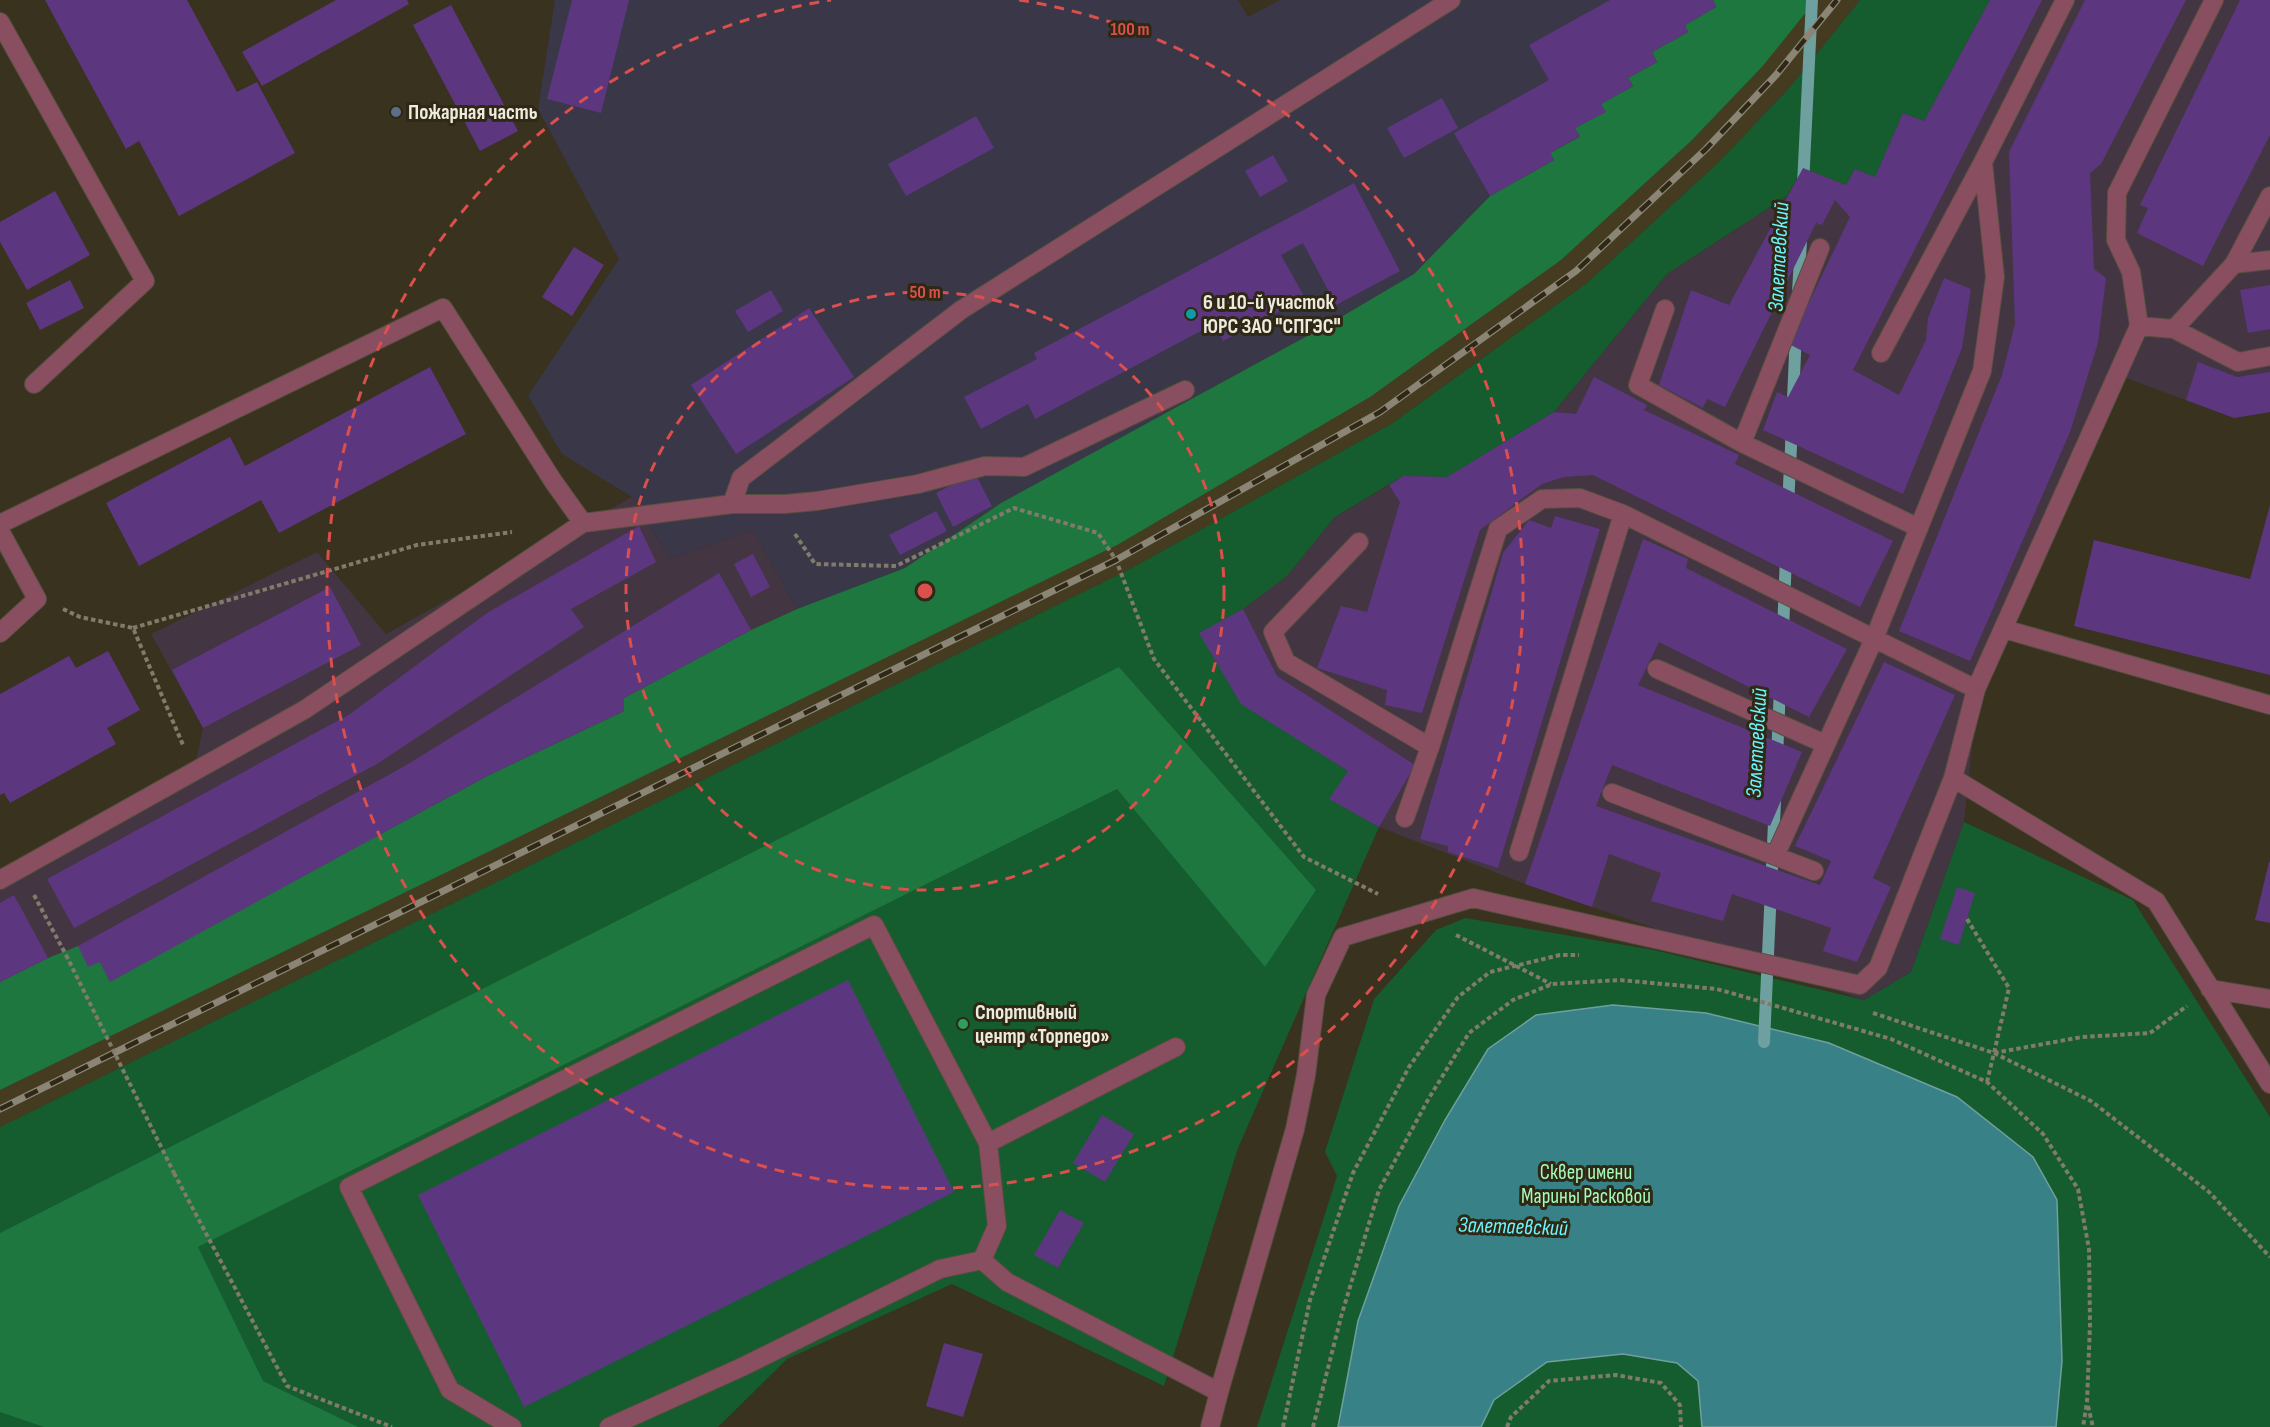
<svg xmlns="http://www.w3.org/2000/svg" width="2270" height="1427" viewBox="0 0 2270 1427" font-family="'Sofia Sans Condensed',sans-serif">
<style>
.commercial{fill:#3a3748}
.industrial{fill:#433542}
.built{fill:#443b21}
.green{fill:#155c2f}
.forest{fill:#1d773f}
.water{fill:#388186;stroke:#6fa0a0;stroke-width:1.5}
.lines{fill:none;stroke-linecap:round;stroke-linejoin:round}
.stream{stroke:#6fa0a0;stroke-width:12}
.building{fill:#5c377f}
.lane-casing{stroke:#554f3e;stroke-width:20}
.path{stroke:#807b6a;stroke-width:4;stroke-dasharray:4.5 3;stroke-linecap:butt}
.lane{stroke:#894e5f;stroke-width:18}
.rail-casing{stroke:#8a8575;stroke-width:7}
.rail{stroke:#2e2815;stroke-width:4.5;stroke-dasharray:14;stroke-linecap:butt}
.path-bridge{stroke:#807b6a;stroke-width:4;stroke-dasharray:4.5 3;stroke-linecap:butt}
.ring{fill:none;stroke:#db4f4c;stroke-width:3;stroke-dasharray:10 8}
.service-dot{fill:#5c6f8a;stroke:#2e2815;stroke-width:2}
.culture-dot{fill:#0f9aa8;stroke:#2e2815;stroke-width:2}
.leisure-dot{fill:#2e9e5b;stroke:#2e2815;stroke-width:2}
.labels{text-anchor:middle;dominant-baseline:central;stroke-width:6;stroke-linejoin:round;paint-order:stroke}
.poi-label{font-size:21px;font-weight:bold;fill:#eeeade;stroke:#2e2815;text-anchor:start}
.park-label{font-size:21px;fill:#a6fbbc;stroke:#2e2815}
.water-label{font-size:22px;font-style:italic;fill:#6af5ff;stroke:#2e2815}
.centre{fill:#db4f4c;stroke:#2e2815;stroke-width:3}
.ring-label{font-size:18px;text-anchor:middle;font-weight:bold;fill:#db4f4c;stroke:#2e2815;stroke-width:6;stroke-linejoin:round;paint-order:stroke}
</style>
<rect width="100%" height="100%" fill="#38321f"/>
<path class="commercial" d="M555,0h683l10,17 32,-17h432l4,7 -31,18 3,7 -36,21 5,9 -28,15 4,9 -31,18 4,8 -26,24 -30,17 4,7 -64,36 -76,78 -85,50 -328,179 -96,65 -108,41 -44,-79 -83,29 -38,-62 -70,-43 -34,-58 91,-137 -81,-150z"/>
<path class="industrial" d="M1990,0h280v412l-36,6 -108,-40 -150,332 -12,112 -53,150 -47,28 -339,-116 -146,-57 -50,-28 18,-28 -106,-67 -42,-71 88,-57 48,-59 54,-32 165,-73 113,-138 120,-78 16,-28 43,17 9,-16 48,-56 21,8z
M632,497l38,62 83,-29 44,79 -46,21 -127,81 -135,64 -379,207 -62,-24 -48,24v-95l41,-19 150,-85 12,-55 -52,-94 166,-82 69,82z"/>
<path class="built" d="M1816,0h44l-70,87 -69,73 -134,123 -196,141 -261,145 -1130,558v-37l1561,-830 130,-119 71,-74z"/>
<path class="green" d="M1860,0h130l-66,121 -21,-8 -28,64 -20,-8 -9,16 -43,-17 -16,28 -120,78 -113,138 -107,65 -44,-1 -68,41 -48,59 -44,33 -43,24 41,70 107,68 -18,28 49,28 -141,321 -74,238 -212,-102 -165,75 -69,68h-718v-300l1130,-558 261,-145 196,-141 134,-123 69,-73z
M1964,822l169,78 137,217v310h-1013l80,-251 -12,-24 49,-153 62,-69 29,-12 189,32 210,50 47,-28z"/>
<path class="forest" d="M1713,0h103l-54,67 -71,74 -130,119 -191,137 -253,148 -1117,545v-108l48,-24 30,-12 22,16 10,19 379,-206 135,-64v-13l127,-68 46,-21 108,-41 96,-65 328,-179 85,-50 76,-78 64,-36 -4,-7 29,-16 -4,-9 30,-16 -4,-8 32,-18 -5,-8 29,-16 -5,-10 36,-20 -3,-7 31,-18z
M1119,667l197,223 -51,77 -148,-178 -919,458 65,134 95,46h-314l-44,-15v-179z"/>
<path class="water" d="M1613,1005l93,8 123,30 128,54 76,60 24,43 5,161 -6,66h-354l-4,-46 -21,-18 -54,-9 -76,8 -53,38 -13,27h-143l20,-106 41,-115 46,-86 43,-71 48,-34z"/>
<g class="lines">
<path class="stream" d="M1803,185l9,-185
M1798,292l3,-51
M1793,400l3,-69
M1788,505l4,-78
M1783,631l3,-75
M1777,757l3,-70
M1764,1042l11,-241"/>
</g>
<path class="building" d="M45,0h142l50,92 20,-10 38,71 -116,63 -40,-75 -13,8z
M336,0h71l2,4 -147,82 -20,-34z
M572,0h57l-28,113 -54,-14z
M1610,0h103l3,7 -31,18 3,7 -36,20 5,10 -29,16 5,8 -32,18 5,8 -31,16 5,8 -30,17 4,7 -64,36 -36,-63 95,-53 -20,-35z
M1990,0h52l-189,370 46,25 27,-55 2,-22 16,-40 27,11 -9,59 -59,146 -140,-64 14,-38 11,5 22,-42 -21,-11 61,-127 -15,-17 -13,25 -6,-2 -91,184 -18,-8 -4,9 -44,-23 32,-95 38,15 74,-137 43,17 9,-16 20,8 28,-64 21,8z
M2085,0h101l-85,164 -11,9 4,96 12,9 -8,65 -28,89 -100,229 -71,-30 103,-256 13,-51 -6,-172z
M2240,0h30v135l-67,131 -66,-33 11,-25 -8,-3z
M451,5l67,126 -38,20 -67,-126z
M1442,98l16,30 -54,30 -17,-30z
M976,116l18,32 -88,48 -18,-32z
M1273,155l15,26 -28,16 -15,-26z
M1354,183l46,88 -64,34 -33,-62 -22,12 24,43 -82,43 -9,-17 -179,95 -7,-15 -47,25 -17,-32 73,-38 -3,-6z
M55,191l35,64 -63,35 -27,-48v-20z
M574,247l30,18 -32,51 -30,-19z
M70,280l14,28 -44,22 -14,-27z
M2270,285v44l-22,4 -8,-43z
M771,290l12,21 -35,21 -13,-21z
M809,308l45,69 -118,77 -45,-69z
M2198,362l39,15 33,-5v40l-36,6 -48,-18z
M430,367l36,67 -187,99 -18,-33 -122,66 -33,-63 124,-66 15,29z
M1594,377l53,28 -3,5 95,45 -4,9 158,77 -33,66 -267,-132 -29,2 -22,7 -62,46 -58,183 -37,-8 2,-15 -70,-22 24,-62 26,6 33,-110 -11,-17 14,-9 44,1 107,-65 22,2z
M975,473l17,33 -39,21 -17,-34z
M2270,505v170l-196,-49 20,-86 156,39z
M936,511l11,20 -47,24 -11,-20z
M1555,516l45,13 -102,339 -50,-16v-6l-28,-7 83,-286 26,-33 22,8z
M639,526l17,36 -85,47 13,18 -207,137 -303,164 -27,-49 303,-165 137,-101z
M1643,539l45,20 -2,9 161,81 -38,68 -150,-75 -21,43 164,67 -32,74 -158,-61 -16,41 224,79 11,-24 -36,-15 89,-184 71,33 -82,183 18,9 -34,75 -34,-11 8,-23 -99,-34 -9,27 -72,-20 10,-28 -52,-19 -17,53 -67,-23z
M753,554l17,33 -19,10 -17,-33z
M719,573l32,57 -127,68v13l-135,64 -379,207 -10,-20 -12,5 -10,-21 325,-179z
M330,587l31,58 -158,83 -31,-58z
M1243,609l34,67 138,89 -36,62 -50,-28 19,-28 -107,-67 -42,-71z
M108,651l32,59 -33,18 9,16 -106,59 -6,-10 -4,2v-101l69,-38 7,12z
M2269,862h1v61l-15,-3z
M1957,887l18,6 -16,52 -19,-6z
M14,895l34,63 -48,24v-79z
M848,980l106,212 -430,215 -106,-212z
M1102,1115l32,19 -29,48 -32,-19z
M1060,1210l24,13 -26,45 -24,-13z
M944,1343l39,11 -20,63 -37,-11z"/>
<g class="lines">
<g class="lane-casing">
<path id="lane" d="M0,22l145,259 -111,103
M2234,264l36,-68
M1665,309l-27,76 104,58 177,85
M2139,326l-8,-54 -15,-32 1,-47 97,-193
M2174,329l64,33 32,-6
M1881,353l102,-191
M1742,443l78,-195
M732,504l9,-26 220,-168 490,-310
M0,524l443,-216 110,173 30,42
M0,531l37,68 -37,34
M1359,542l-86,90 13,30 144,85
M2004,629l266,76
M1657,669l168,75
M1953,778l203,123 114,183
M1612,793l202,78
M1405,818l25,-71 68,-218 44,-30 38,-1 43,16 353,175
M1519,852l104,-338
M1775,856l99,-217 108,-268 13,-94 -12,-115 82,-162
M0,880l304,-170 279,-187 149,-19h53l32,-3 101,-17 67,-18 39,1 161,-77
M2210,989l60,10
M988,1143l188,-96
M982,1260l25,22 212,110 -9,35
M1219,1392l76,-263 11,-54 10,-80 27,-58 130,-39 387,87 18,-17 75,-190 23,-89 163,-363 35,3 60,-65 36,-4
M512,1427l-62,-37 -101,-203 525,-262 114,218 9,83 -15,34
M609,1427l133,-60 198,-98 42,-9"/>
</g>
<path class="path" d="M795,534l20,30 81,2 118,-58 84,25 18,27 38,99 150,198 74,37
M63,609l17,8 53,11 50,117
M133,628l284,-83 95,-13
M34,895l32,60
M1967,919l42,69 -15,65
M1456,935l95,49
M1873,1013l121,40 97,48 118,91 61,65
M1987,1082l7,-29 88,-16 68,-4 37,-27
M174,1173l113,213 105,41
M2088,1406l5,21
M1283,1427l27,-127 43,-127 56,-106 49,-70 32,-25 70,-17h19
M1313,1427l28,-110 38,-127 50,-92 40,-65 44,-33 39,-16 68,-4 97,9 174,50 96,43 56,52 35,55 11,60 1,75 -3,78 -4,25
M1507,1427l4,-10 38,-36 67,-6 45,8 19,22 1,22"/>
<use href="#lane" class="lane"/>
<g class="rail-casing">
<path id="rail" d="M0,1109l1116,-549 264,-148 196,-141 130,-122 70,-74 61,-75"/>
</g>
<use href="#rail" class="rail"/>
<path class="path-bridge" d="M66,955l108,218"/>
</g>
<g class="ring">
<circle cx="925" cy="591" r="299"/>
<path d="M1019 0A598 598 0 1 1 831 0"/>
</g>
<circle class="service-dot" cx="396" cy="112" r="6"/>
<circle class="culture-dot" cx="1191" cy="314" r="6"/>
<circle class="leisure-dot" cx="963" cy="1024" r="6"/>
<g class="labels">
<g class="poi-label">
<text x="408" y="112">Пожарная часть</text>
<text x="1203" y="302">6 и 10-й участок<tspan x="1203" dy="24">ЮРС ЗАО "СПГЭС"</tspan></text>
<text x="975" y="1012">Спортивный<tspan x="975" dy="24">центр «Торпедо»</tspan></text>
</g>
<g class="park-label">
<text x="1586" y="1172">Сквер имени<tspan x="1586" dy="24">Марины Расковой</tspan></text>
</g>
<g class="water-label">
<text transform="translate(1779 257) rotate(-87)">Залетаевский</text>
<text transform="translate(1757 743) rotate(-87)">Залетаевский</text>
<text transform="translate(1513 1227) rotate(2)">Залетаевский</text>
</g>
</g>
<circle cx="925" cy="591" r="9" class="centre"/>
<g class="ring-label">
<text x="1130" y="35">100 m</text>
<text x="925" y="298">50 m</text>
</g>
</svg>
